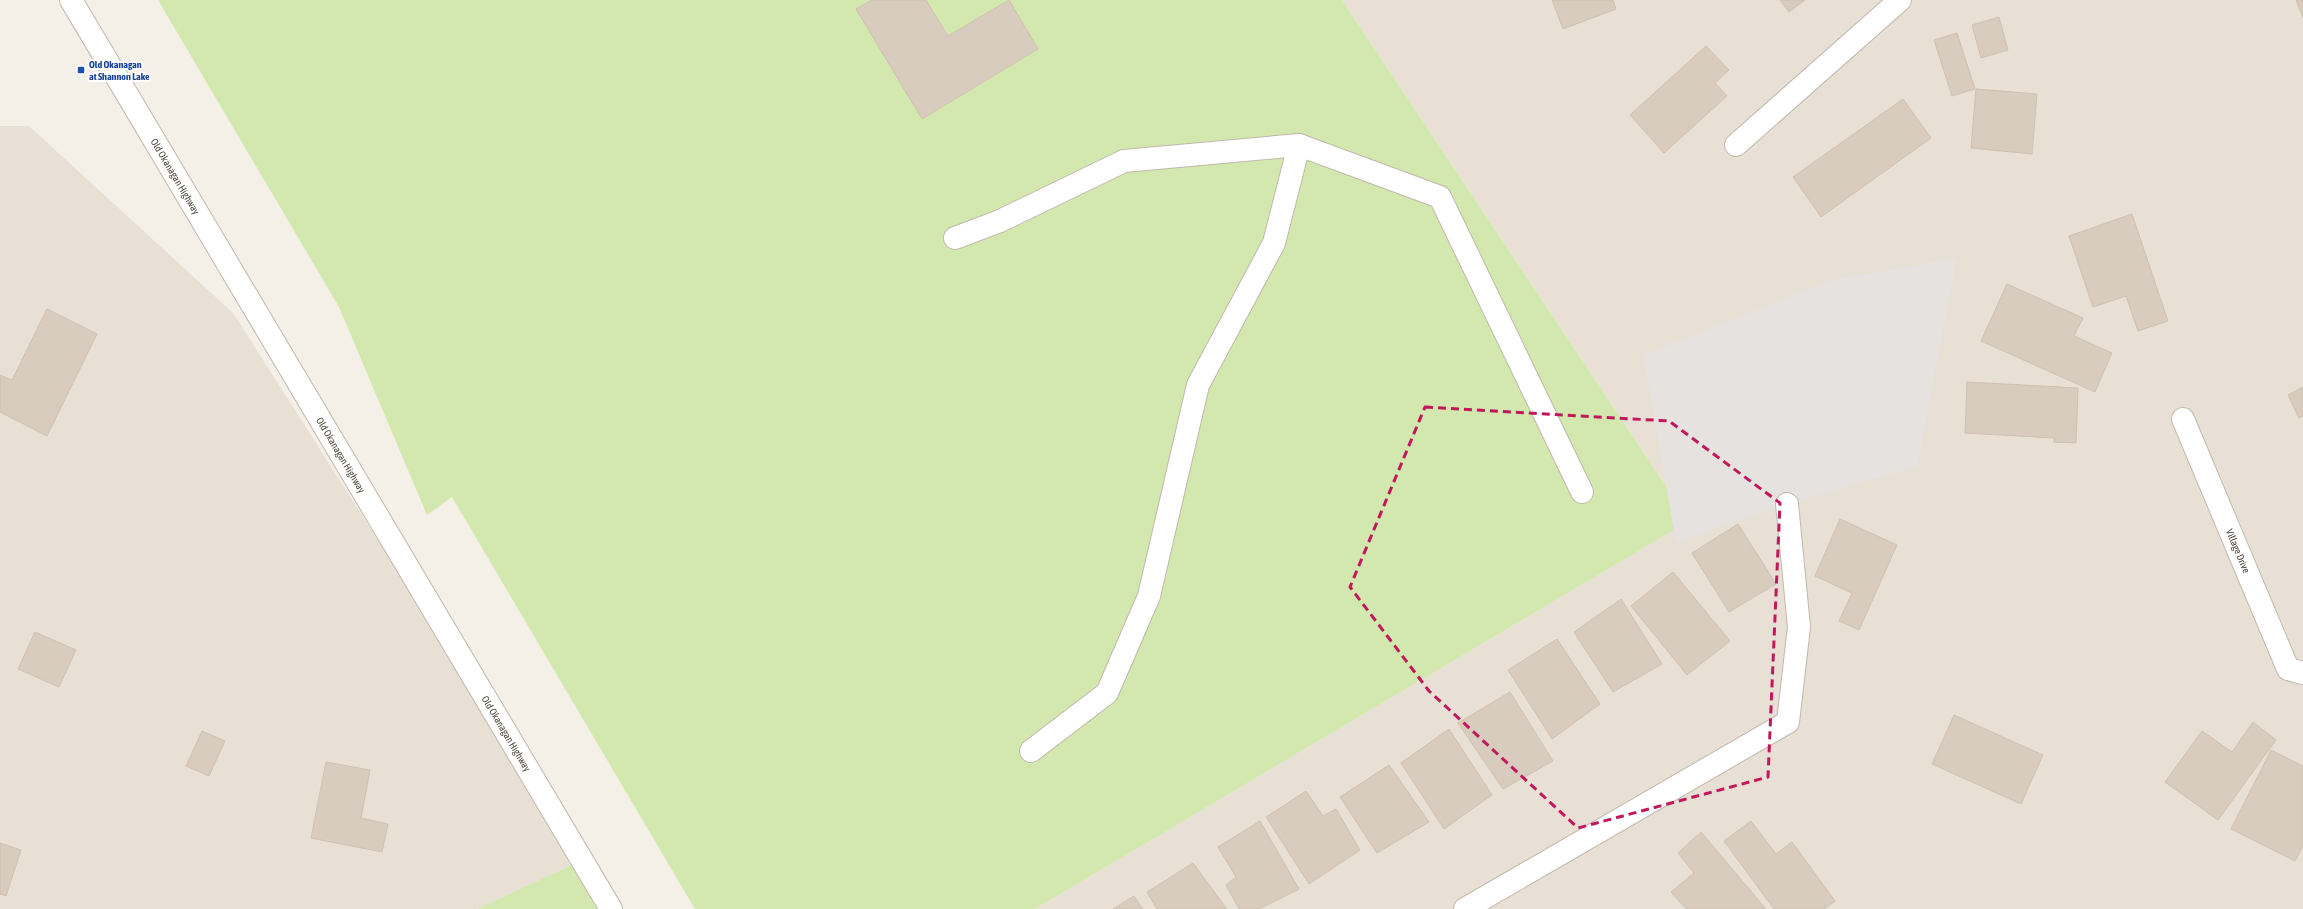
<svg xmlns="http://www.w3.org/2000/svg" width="2303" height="909" viewBox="0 0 2303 909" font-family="'Asap Condensed',sans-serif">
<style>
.residential{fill:#e8e0d5}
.green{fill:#d3e8af}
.parking{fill:#e5e2df}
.building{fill:#d8ccbf;stroke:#d0c0af}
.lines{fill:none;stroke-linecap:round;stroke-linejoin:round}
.minor-casing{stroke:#c2b8ac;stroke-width:24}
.minor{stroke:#fff;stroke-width:22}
.marked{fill:none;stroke:#c2185b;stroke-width:3;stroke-dasharray:8 5;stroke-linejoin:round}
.transit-dot{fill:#1a4fb4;stroke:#fff;stroke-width:1.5}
.labels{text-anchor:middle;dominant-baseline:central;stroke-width:4;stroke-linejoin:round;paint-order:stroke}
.transit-label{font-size:10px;font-weight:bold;fill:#164399;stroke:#fff;text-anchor:start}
.street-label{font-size:10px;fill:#473f36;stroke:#fff}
</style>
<rect width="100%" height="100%" fill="#f4efe7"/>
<path class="residential" d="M1342,0h961v909h-1268l654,-388z
M0,126h29l204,187 349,547 -105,49h-477z"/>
<path class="green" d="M158,0h1184l347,521 -654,388h-340l-243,-412 -25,18 -88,-208z
M582,860l32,49h-137z"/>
<path class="parking" d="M1957,258l-40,208 -159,47 -82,30 -33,-188 189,-75z"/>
<path class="building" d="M872,0h54l22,36 61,-36 29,49 -116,70 -66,-110z
M1552,0h61l3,9 -53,20z
M1780,0h25l-16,12z
M2296,0h7v18z
M1999,17l9,33 -27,8 -9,-33z
M1957,33l18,56 -23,7 -18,-56z
M1706,46l23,24 -14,13 12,13 -63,57 -34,-38z
M1976,89l61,5 -5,60 -61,-6z
M1903,99l28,39 -110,79 -28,-40z
M2132,214l36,107 -30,10 -12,-35 -33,11 -24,-71z
M2007,284l76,34 -9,18 38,17 -17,39 -114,-51z
M47,309l50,25 -50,102 -47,-24v-37l12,5z
M1967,382l111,6 -2,55 -22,-1v-4l-89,-5z
M2303,387v29l-4,2 -11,-23z
M1840,519l57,26 -38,85 -20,-9 13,-28 -37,-17z
M1738,524l38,60 -47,28 -37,-59z
M1673,572l57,69 -43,34 -56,-69z
M1621,599l41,65 -49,28 -39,-60z
M35,632l41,18 -17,37 -41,-18z
M1557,639l43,65 -48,35 -44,-69z
M1510,692l43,69 -50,28 -45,-66z
M1954,715l89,40 -22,49 -89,-40z
M2253,722l23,18 -58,80 -53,-38 37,-51 30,21z
M1449,729l43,66 -48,34 -43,-66z
M202,731l23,10 -16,35 -23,-10z
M2271,750l32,16v80l-8,15 -64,-32z
M326,762l44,8 -9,48 27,6 -6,28 -71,-14z
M1389,765l40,57 -52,31 -37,-56z
M1306,791l17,25 13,-7 24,41 -51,34 -43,-67z
M1260,821l39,68 -40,20h-20l-13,-24 10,-8 -18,-30z
M1751,821l25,33 16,-12 43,59 -11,8h-50l-50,-68z
M1701,832l65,77h-80l-15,-17 23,-19 -16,-20z
M0,843l21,7 -15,46 -6,-2z
M1193,863l34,46h-70l-10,-17z
M1134,896l9,13h-30z"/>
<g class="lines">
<g class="minor-casing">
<g id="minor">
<path id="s1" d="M71,0l540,909"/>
<path d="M1736,145l164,-145"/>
<path d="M955,238l45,-17 124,-60 175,-16 141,52 142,295"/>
<path id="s2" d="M2183,419l105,250 15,4"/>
<path d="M1031,751l76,-58 42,-97 49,-211 76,-142 25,-98"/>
<path d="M1465,909l323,-187 11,-95 -12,-123"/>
</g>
</g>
<use href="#minor" class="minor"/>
</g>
<path class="marked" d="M1425,407l244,14 111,82 -12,274 -190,51 -149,-137 -79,-104z"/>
<rect class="transit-dot" x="77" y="66" width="8" height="8" rx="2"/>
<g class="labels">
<g class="transit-label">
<text x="89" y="64">Old Okanagan<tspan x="89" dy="12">at Shannon Lake</tspan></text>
</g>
<g class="street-label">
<text stroke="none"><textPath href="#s1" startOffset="205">Old Okanagan Highway</textPath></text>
<text stroke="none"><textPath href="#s1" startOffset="529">Old Okanagan Highway</textPath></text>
<text stroke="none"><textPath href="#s2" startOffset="143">Village Drive</textPath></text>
<text stroke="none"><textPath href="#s1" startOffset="853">Old Okanagan Highway</textPath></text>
</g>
</g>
</svg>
